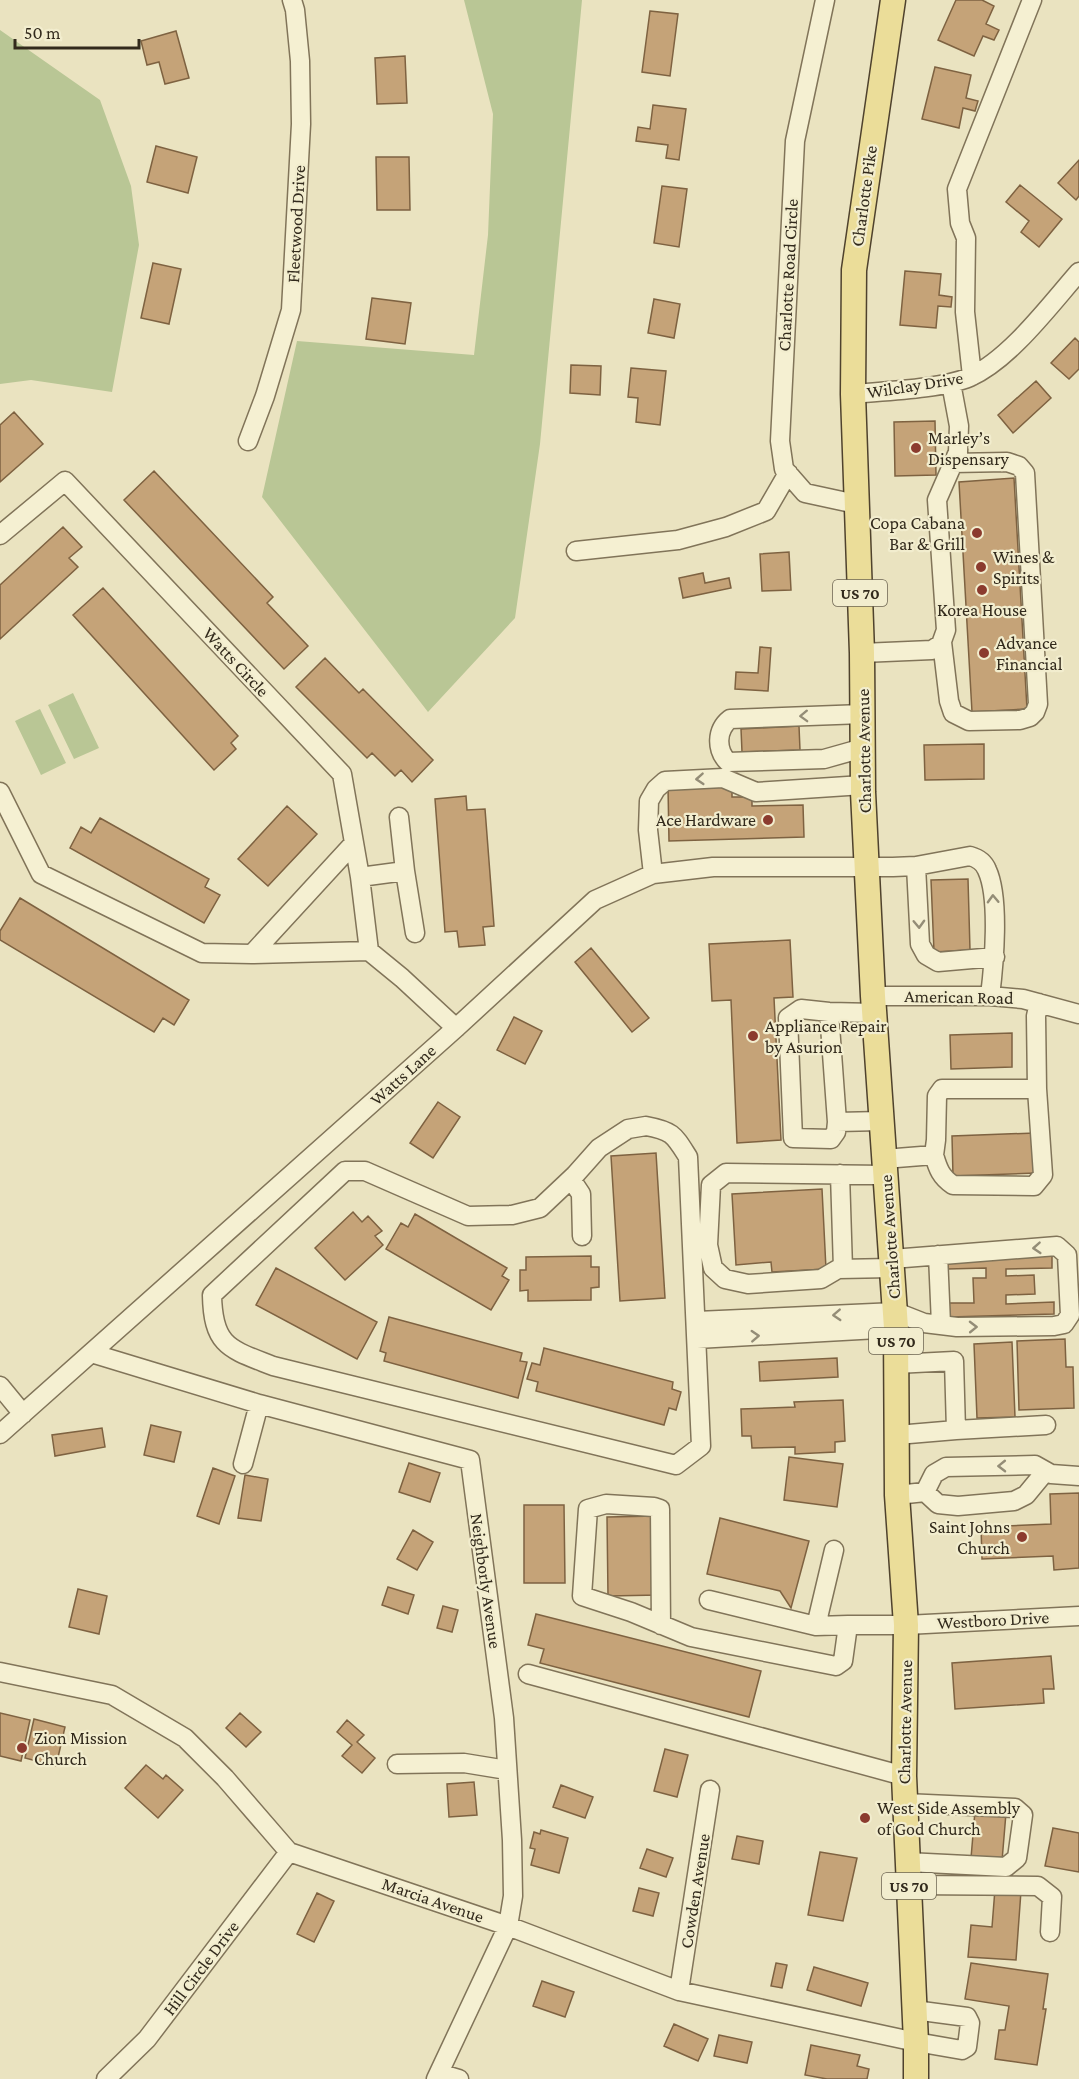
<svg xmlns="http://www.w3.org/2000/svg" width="1079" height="2079" viewBox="0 0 1079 2079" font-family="'Crimson Pro',serif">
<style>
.green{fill:#b9c695}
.building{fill:#c5a378;stroke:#7e6241;stroke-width:1.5}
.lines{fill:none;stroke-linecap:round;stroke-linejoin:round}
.minor-casing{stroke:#817459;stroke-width:21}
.major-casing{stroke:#4f422d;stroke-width:27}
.minor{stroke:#f5f0d2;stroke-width:18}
.major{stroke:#ebdd99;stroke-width:24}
.oneway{stroke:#948d77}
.poi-dot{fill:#8b3b2e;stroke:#f2edce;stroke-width:2}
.labels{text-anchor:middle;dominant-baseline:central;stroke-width:4.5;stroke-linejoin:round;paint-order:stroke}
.shield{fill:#f2edce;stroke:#6c6451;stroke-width:1.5}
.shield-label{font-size:16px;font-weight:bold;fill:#322a1c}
.street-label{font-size:18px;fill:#322a1c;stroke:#f2edce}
.poi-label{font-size:18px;fill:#322a1c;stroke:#f2edce;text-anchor:start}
</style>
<rect width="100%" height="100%" fill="#eae3c0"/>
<path class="green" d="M464,0h118l-42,444 -25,174 -87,94 -166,-215 35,-156 177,14 14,-120 5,-121z
M0,30l100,70 31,86 8,59 -27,147 -81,-12 -31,4z
M73,693l26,55 -25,11 -26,-54z
M40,709l26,54 -25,12 -26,-54z"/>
<path class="building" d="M956,0h26l12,6 -8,18 13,6 -5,10 -11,-4 -9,20 -36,-16z
M650,11l28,3 -8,62 -28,-4z
M176,31l13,47 -24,6 -6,-22 -12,3 -6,-24z
M405,56l2,47 -30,1 -2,-46z
M935,67l36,8 -5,23 12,3 -3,10 -12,-3 -4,20 -37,-9z
M653,105l33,4 -7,51 -13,-2 2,-13 -32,-4 2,-14 12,2z
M156,146l41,11 -9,36 -41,-11z
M376,157h33l1,53h-33z
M1079,160v36l-3,4 -18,-17z
M1020,185l42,34 -23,28 -18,-15 8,-11 -23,-19z
M662,186l25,3 -8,58 -25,-4z
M153,263l28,6 -12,55 -28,-6z
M905,271l36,3 -2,21 13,2 -1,10 -13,-1 -2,22 -36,-3z
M372,298l39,5 -6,41 -39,-5z
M654,299l26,5 -6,34 -26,-5z
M1075,338l4,4v27l-10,10 -18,-16z
M571,365l30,1 -1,29 -30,-2z
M631,368l35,3 -6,54 -24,-3 2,-24 -10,-1z
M1036,381l15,17 -38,35 -15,-18z
M14,412l29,32 -43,38v-57z
M935,421l1,54 -41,1 -1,-54z
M154,471l119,126 -6,6 41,43 -24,23 -160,-169z
M1014,478l13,231 -55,3 -13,-230z
M63,527l19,20 -13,11 9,9 -78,72v-54z
M789,552l2,38 -29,1 -2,-37z
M703,573l2,10 24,-5 2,10 -48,10 -4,-20z
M103,588l135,148 -7,7 5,6 -22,21 -141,-155z
M760,647l11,1 -3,43 -33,-2 1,-17 22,1z
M325,658l34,35 4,-4 70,71 -21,22 -11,-12 -6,6 -23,-23 -5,5 -71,-71z
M799,726l1,24 -58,2 -1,-23z
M984,744v35l-59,1 -1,-35z
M732,785v12h20v9l51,-1 1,32 -135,4 -1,-54z
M466,796l1,14 18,-1 9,117 -11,1 2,18 -26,2 -2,-16 -12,1 -10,-133z
M287,806l30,28 -49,52 -30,-27z
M100,818l109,61 -4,8 15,8 -16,28 -134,-75 11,-21 10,6z
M968,879l2,71 -36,2 -3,-72z
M20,898l169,102 -15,25 -11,-7 -9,14 -154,-92v-9z
M790,940l3,57 -19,1 7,142 -44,3 -6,-143 -19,1 -3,-57z
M591,948l58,70 -17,14 -57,-70z
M514,1017l28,14 -17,33 -28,-14z
M1012,1033v34l-61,2 -1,-34z
M438,1102l22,15 -27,41 -23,-15z
M1035,1133l1,40 -83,3 -1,-40z
M656,1153l9,145 -45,3 -9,-145z
M822,1189l4,80 -54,3 -1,-10 -35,3 -4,-71z
M353,1212l9,10 6,-6 14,15 -7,5 8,9 -38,35 -30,-32z
M415,1214l92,54 -5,8 7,4 -18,30 -105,-61 15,-26 7,4z
M1052,1254v14l-46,1v7l28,-1 1,19 -29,1v9l48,-2v12l-104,3 -1,-14h25l-1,-25h13v-10l-38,1v-12z
M591,1256v11h8v20l-8,1v12l-63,1v-11l-8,1v-21h6v-13z
M276,1268l101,54 -20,37 -101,-54z
M389,1317l133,36 -2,8 7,1 -9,36 -134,-37 2,-8 -6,-2z
M1065,1339l1,28h7l1,41 -55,2 -2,-69z
M1012,1342l3,75 -38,1 -3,-74z
M544,1348l129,34 -1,7 9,3 -5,18 -7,-2 -5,17 -128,-34 2,-9 -11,-3 5,-16 8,2z
M837,1358l1,19 -78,4 -1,-19z
M843,1400l2,41 -10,1v10l-40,2v-7l-43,1 -1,-12h-9l-1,-27 54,-2 -1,-5z
M151,1425l30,7 -7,30 -30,-7z
M102,1428l3,19 -50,9 -3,-21z
M789,1457l54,7 -6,43 -53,-7z
M409,1463l31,10 -10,29 -31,-10z
M213,1468l22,8 -16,48 -22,-8z
M245,1475l23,4 -7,42 -23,-3z
M1079,1493v75l-25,2 -1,-14 -71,3 -1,-32 70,-3 -1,-30z
M524,1505h40l1,78h-41z
M657,1516l2,79 -51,1 -1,-79z
M720,1518l89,23 -18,67 -11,-17 -73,-17z
M413,1530l20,12 -16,28 -20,-11z
M388,1587l26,8 -6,19 -26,-9z
M78,1589l29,7 -8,38 -30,-7z
M443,1606l15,4 -6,22 -15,-4z
M536,1614l225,57 -12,46 -209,-54 4,-14 -16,-4z
M1051,1656l3,33h-11l1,14 -89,6 -3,-46z
M0,1713l30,7 -9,41 -21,-5z
M240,1713l21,19 -15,15 -20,-19z
M34,1719l31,8 -9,39 -31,-8z
M347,1720l17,15 -7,7 18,16 -13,15 -20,-17 10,-11 -15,-13z
M665,1749l23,6 -11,42 -23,-6z
M146,1765l17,14 3,-4 17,15 -25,28 -33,-30z
M474,1782l3,33 -28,2 -2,-33z
M561,1785l32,12 -8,21 -32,-11z
M975,1811l31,2 -4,48 -31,-3z
M1053,1828l26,5v39l-34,-6z
M541,1830l27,8 -9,35 -28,-8 4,-16 -5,-1 4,-16 6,2z
M737,1836l26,5 -4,23 -27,-5z
M647,1849l26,9 -7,19 -26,-9z
M820,1852l37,6 -14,63 -35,-6z
M639,1888l20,5 -6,23 -20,-5z
M995,1889l26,2 -5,69 -48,-3 3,-32 21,2z
M317,1893l17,8 -20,41 -17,-8z
M776,1963l11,2 -5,23 -11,-2z
M971,1963l77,11 -5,35h3l-9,56 -42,-6 4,-29h6l4,-24 -44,-7z
M814,1967l54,16 -7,23 -54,-16z
M542,1981l32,11 -9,25 -32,-11z
M674,2024l34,15 -10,22 -34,-15z
M719,2035l33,7 -5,21 -33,-7z
M811,2045l49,10 -3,11 12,3 -2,10h-40l-22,-4z"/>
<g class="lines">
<g class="minor-casing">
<path id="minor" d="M825,0l-30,141 -15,300 4,28 21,24 51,11
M972,376l-7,-64 1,-74 -6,-15 -3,-34 75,-189
M853,394c33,-3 89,-5 117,-17 40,-18 80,-72 109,-105
M248,441l17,-45 26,-86 10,-186 -1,-63 -5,-51 -3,-10
M0,535l65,-54 277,293 18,103 9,74 33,27 54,50
M576,551l102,-11 48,-13 40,-16 22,-38
M942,642l7,59 4,12 16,8 51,-1 10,-3 5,-5 3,-8 -13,-231 -6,-7 -12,-4 -55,1
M862,653l70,-3 9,-6 5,-14 -9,-130 21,-48 1,-26 -8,-43
M863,714l-133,5c-14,11 -14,31 -2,43l96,-3 39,-11
M0,792l41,82 161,79 50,1 117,-3
M916,866l4,78 6,11 12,7 57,-5
M405,871l10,62
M653,874l-5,-44 1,-29 7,-12 9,-8 58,-3 33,14 107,-7
M360,877l45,-6 -6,-54
M252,954l102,-111
M873,996h117l33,3 56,15
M829,1012l8,110
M875,1013l-46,-1 -28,-3 -13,9 5,120 38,1 5,-7 1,-10 44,-1
M646,1126c27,5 28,9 42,31l13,289 -25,19 -403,-99c-43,-17 -60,-19 -61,-71l133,-124h20l103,45 44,-1 28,-7 35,-33 24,-27 29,-19z
M934,1155c4,14 7,22 19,30l81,1 9,-11 -6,-86
M884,1159l50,-4 2,-15 1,-44 5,-7h95l-1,-73 3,-13
M840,1174l3,95
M885,1175l-159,-2 -15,12 -3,60 5,23 12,11 23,5 73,-5 17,-10 54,-1
M571,1179l10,15 1,42
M938,1255l3,69
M697,1321l199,-9 28,11 33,4 97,-1 10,-2 6,-9 -3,-60 -10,-9 -165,13
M697,1339l199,-11
M91,1353l168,51 211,56 34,258 8,122 1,56 -5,30 -72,153
M896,1364l58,-3 2,69 -59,5
M0,1386l23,28
M956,1430l90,-5
M0,1434l456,-406 139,-128 58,-26 60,-7h180l23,-1 54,-10c7,2 14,6 17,14 13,28 7,94 3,126
M243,1464l16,-60
M925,1492l9,-18 12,-7 89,-2 16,9 28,2
M897,1495l28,-3 13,12 20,2 56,-5 12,-6 19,-23
M709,1600l107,26 32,-1
M661,1625l-1,-116 -6,-2 -48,-3 -18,5 -6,87 49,16 60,25 145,29 7,-5 5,-36h58l173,-9
M816,1626l18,-76
M0,1672l112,23 73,43 40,40 64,74 219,74 171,65 237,51 46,8 5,-3 3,-24 -3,-6 -53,-7
M528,1674l376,102
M397,1764l67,-1 43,7
M905,1803l110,5 8,7 -6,43 -11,9 -99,-5
M909,1885l129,1 14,11 -2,35
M679,1991l31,-201
M439,2073l20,6
M106,2079l41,-40 142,-187"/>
</g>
<g class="major-casing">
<path id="major" d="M893,0l-39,270 -1,124 9,259 1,139 10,204 23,332 1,167 9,130 -2,151 12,266v37"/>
</g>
<use href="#minor" class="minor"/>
<use href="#major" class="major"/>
</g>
<defs><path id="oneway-chevron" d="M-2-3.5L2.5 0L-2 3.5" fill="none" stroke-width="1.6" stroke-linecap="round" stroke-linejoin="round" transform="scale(1.5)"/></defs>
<g class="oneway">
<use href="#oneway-chevron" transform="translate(804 716) rotate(178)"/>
<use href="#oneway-chevron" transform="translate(700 779) rotate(176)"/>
<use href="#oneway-chevron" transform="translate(993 899) rotate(-92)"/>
<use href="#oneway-chevron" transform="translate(919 924) rotate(88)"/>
<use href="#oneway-chevron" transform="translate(1037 1248) rotate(176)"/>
<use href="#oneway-chevron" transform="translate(837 1315) rotate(177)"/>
<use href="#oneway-chevron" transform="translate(973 1327) rotate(-1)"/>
<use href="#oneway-chevron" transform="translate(755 1336) rotate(-3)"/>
<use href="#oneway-chevron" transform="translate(1002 1466) rotate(179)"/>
</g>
<g class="poi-dot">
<circle cx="916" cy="448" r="6"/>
<circle cx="977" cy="533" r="6"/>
<circle cx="981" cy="567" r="6"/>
<circle cx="982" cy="590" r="6"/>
<circle cx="984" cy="653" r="6"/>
<circle cx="768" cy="820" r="6"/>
<circle cx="753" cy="1036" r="6"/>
<circle cx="1022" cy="1537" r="6"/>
<circle cx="22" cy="1748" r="6"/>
<circle cx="865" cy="1818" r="6"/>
</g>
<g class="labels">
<g class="shield">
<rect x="833" y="580" width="54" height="26" rx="4.5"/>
<rect x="869" y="1328" width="54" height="26" rx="4.5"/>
<rect x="882" y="1873" width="54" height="26" rx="4.5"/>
</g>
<g class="shield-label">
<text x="860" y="593">US 70</text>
<text x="896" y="1341">US 70</text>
<text x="909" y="1886">US 70</text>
</g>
<g class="street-label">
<text transform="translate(864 196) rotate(-82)">Charlotte Pike</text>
<text transform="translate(296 224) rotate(-87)">Fleetwood Drive</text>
<text transform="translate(788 275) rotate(-87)">Charlotte Road Circle</text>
<text transform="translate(915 385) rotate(-9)">Wilclay Drive</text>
<text transform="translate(236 662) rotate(47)">Watts Circle</text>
<text transform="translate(864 751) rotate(-91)">Charlotte Avenue</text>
<text transform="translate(959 997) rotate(1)">American Road</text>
<text transform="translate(403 1075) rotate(-42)">Watts Lane</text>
<text transform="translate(890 1237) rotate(-94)">Charlotte Avenue</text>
<text transform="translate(486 1581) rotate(82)">Neighborly Avenue</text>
<text transform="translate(993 1620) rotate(-3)">Westboro Drive</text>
<text transform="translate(905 1722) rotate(-89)">Charlotte Avenue</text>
<text transform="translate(695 1891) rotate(-81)">Cowden Avenue</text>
<text transform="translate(433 1900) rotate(19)">Marcia Avenue</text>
<text transform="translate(201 1968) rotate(-53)">Hill Circle Drive</text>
</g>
<g class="poi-label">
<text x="928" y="438">Marley’s<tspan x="928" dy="21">Dispensary</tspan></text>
<text x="965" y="523" text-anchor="end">Copa Cabana<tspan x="965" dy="21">Bar &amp; Grill</tspan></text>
<text x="993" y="557">Wines &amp;<tspan x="993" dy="21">Spirits</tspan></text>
<text x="982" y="610" text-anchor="middle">Korea House</text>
<text x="996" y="643">Advance<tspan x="996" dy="21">Financial</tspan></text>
<text x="756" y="820" text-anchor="end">Ace Hardware</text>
<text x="765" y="1026">Appliance Repair<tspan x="765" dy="21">by Asurion</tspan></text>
<text x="1010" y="1527" text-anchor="end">Saint Johns<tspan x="1010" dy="21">Church</tspan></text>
<text x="34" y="1738">Zion Mission<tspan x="34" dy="21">Church</tspan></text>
<text x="877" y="1808">West Side Assembly<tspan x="877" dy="21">of God Church</tspan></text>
</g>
</g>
<path d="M15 39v9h124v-9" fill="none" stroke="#322a1c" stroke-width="3"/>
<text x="24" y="39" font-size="18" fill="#322a1c" stroke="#f2edce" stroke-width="4.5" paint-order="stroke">50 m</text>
</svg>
